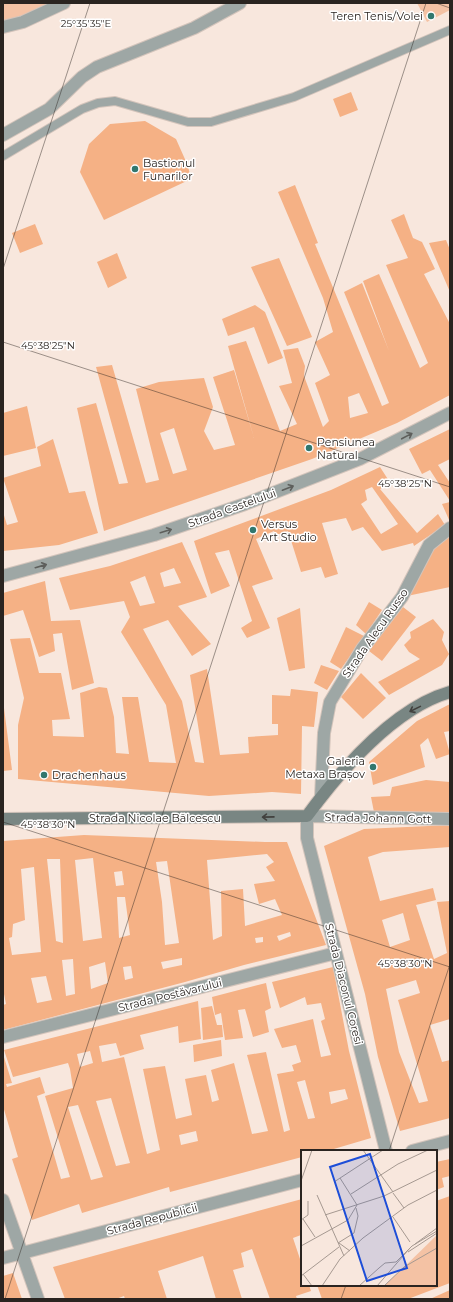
<svg xmlns="http://www.w3.org/2000/svg" width="453" height="1302" viewBox="0 0 453 1302" font-family="Montserrat,sans-serif">
<style>
.green{fill:#f4c2a4}
.building{fill:#f5b185;fill-rule:evenodd}
.lines{fill:none;stroke-linecap:round;stroke-linejoin:round}
.lane-casing{stroke:#d3c4bb;stroke-width:10}
.street-casing{stroke:#d3c4bb;stroke-width:14}
.secondary-casing{stroke:#d3c4bb;stroke-width:14}
.lane{stroke:#9ea7a5;stroke-width:8}
.street{stroke:#9ea7a5;stroke-width:12}
.secondary{stroke:#798683;stroke-width:12}
.oneway{stroke:#5e5f5c}
.oneway2{stroke:#42413e}
.ticks{fill:none;stroke:#2a2420;stroke-width:1;stroke-opacity:0.45}
.poi-dot{fill:#31776e;stroke:#fff;stroke-width:1.5}
.labels{text-anchor:middle;dominant-baseline:central;stroke-width:3;stroke-linejoin:round;paint-order:stroke}
.poi-label{font-size:11px;fill:#2a2420;stroke:#fff;text-anchor:start}
.street-label{font-size:11px;fill:#2a2420;stroke:#fff}
.inset-road{fill:none;stroke:#a69991;stroke-width:1}
.view{fill:#1d4ed8;fill-opacity:0.15;stroke:#1d4ed8;stroke-width:2}
.inset-edge{fill:none;stroke:#2a2420;stroke-width:2}
.ticks-label{font-size:10px;text-anchor:middle;fill:#2a2420;stroke:#fff;stroke-width:3;stroke-linejoin:round;paint-order:stroke}
</style>
<rect width="100%" height="100%" fill="#f8e7dd"/>
<path class="green" d="M3,3h64l-64,31z
M417,3h33v7l-23,12z"/>
<path class="building" d="M351,92l7,18 -18,7 -7,-18z
M145,121l31,18 12,27 3,13 -87,41 -24,-48 9,-28 21,-20z
M295,185l23,58 -3,1 67,162 7,-3 -45,-111 18,-9 27,68 -26,-70 16,-7 41,94 8,-5 -42,-98 22,-7 -17,-38 13,-6 9,24 9,4 13,27 -11,5 26,50v71l-53,28 -85,36 -208,72 -27,-123 19,-5 23,81 9,-1 -32,-116 16,-2 34,118 13,-3 -23,-91 23,-7 45,-4 9,29 -9,24 10,19 21,-5 -22,-68 21,-7 20,68 -26,-92 18,-5 34,90 17,-7 -18,-38 13,-3 -9,-33 15,-2 7,18 -1,10 19,51 6,-6 -14,-38 15,-8 -15,-33 18,-10 -10,-34 -45,-106zM359,393l9,20 -18,5 -2,-21zM174,428l13,42 -14,4 -13,-41z
M35,224l8,20 -23,9 -8,-20z
M446,240l4,10v42l-21,-49z
M117,253l10,25 -19,10 -11,-26z
M279,258l33,79 -25,9 -36,-79z
M255,305l10,7 18,46 -15,6 -14,-37 -26,9 -6,-17z
M27,406l9,42 -33,8v-43z
M450,429v30l-12,6 12,18v18l-20,-31 -8,4 -13,-25z
M53,439l16,54 16,-2 13,42 -39,12 -56,6v-39l4,13 11,-3 -15,-44 38,-12 -4,-19z
M380,467l11,17 -11,5 37,44 21,-19 7,11 -31,21 -1,-3 -31,8 -19,-24 -11,4 -6,-13 -24,5 16,51 -13,4 -4,-11 -20,5 -13,-41 -12,4 -2,-4 -18,8 17,40 -21,7 18,42 -23,10 -6,-10 11,-7 -23,-71 -14,3 15,33 -19,8 -17,-53 137,-51zM372,487l26,37 -17,10 -20,-30 6,-4 -2,-10z
M450,502v20l-8,-18z
M450,534v53l-43,9 20,-41z
M182,542l25,55 -29,9 33,38 -19,12 -24,-36 -25,9 39,72 13,61 9,1 -14,-88 17,-6 13,86 29,-2 -1,-16 30,-2v-11h-6v-29l18,1 1,-7 27,3 -4,35 -12,-1 -1,68 -29,-2 -63,4 -191,-17v-54l6,-27 -14,-59 20,-1 9,35h22l9,46 -18,1 1,16 31,1 -4,-44 19,-6 8,1 7,29 2,36 13,1 -7,-57h16l11,65 27,1 -10,-58 -45,-73 9,-15 -6,-16 -54,9 -11,-32 51,-12zM174,568l7,15 -17,4 -4,-14zM145,576l10,27 -15,3 -10,-24z
M45,581l6,40 29,-1 14,63 -22,7 -10,-57 -9,1 2,17 -16,6 -16,-47 -20,6v-23z
M369,602l13,8 -16,24 -10,-9z
M403,607l13,10 -34,44 -13,-10z
M300,608l5,60 -16,3 -12,-53z
M433,619l11,13 -2,8 7,14 -7,11 -53,30 -11,-13 42,-23 -11,-7 -5,-7 7,-7 -1,-6z
M346,627l18,9 -23,33 -11,-7z
M321,665l18,6 -12,19 -13,-7z
M361,673l25,25 -23,21 -22,-22z
M450,704v27l-6,1 6,22 -14,5 -8,-21 -8,7 5,22 -52,18 -4,-23 48,-41z
M4,708l8,62 -9,1v-62z
M426,780l24,2v31l-76,-1 -3,-15 19,-1 2,-9z
M450,825v22l-67,5 -15,5 12,44 53,-13 3,12 -20,5 18,54 13,-6 -10,-51 13,-1v118l-20,6 12,37 8,-2v58l-50,13 -22,-74 -13,-63 -41,-148 40,-17zM403,913l7,27 -20,7 -8,-27zM416,980l4,13 -22,7 30,101 -9,2 -20,-51 -13,-63z
M84,835l181,7h22l39,103 -82,20 -59,17 -182,48v-25l3,-1 -3,-15v-148zM267,854l7,8 -8,5 9,14 -21,3 5,20 16,-5 7,16 -37,11 -2,-37 -22,2 1,45 -9,4 -6,-80zM93,858l9,80 -19,3 -8,-81zM47,859h13l3,84 -7,-2zM167,861l12,82 -14,2 -3,-43 -6,-40zM34,867l7,85 -29,3 -3,-17 3,-1 1,-13 12,-4 -4,-51zM122,871l2,14 -8,1 -2,-14zM117,897h8l5,38 -11,3zM290,932l1,4 -12,5 -2,-5zM263,937v5l-7,1 -1,-5zM182,958v7l-19,4 -2,-7zM73,959l2,35 -9,2 -4,-36zM105,962l3,21 -17,6 -2,-22zM131,966l2,12 -8,2 -2,-13zM46,976l6,24 -15,3 -6,-25z
M333,967l16,84 22,87 -44,13h-25v6l-132,35 -1,-5 -87,26 -3,-9 -47,16 -20,-61 6,-2 -15,-51v-52l9,29 -6,1 1,3 33,-10 5,16 -8,3 24,83 9,-2 -25,-81 28,-8 -3,-19 -2,-6 -55,14 -9,-27 194,-49 3,38 -22,4 -1,-17 -38,9 4,14 -24,7 -4,-13 -17,3 3,16 22,-5 23,97 13,-4 -17,-81 22,-3 11,53 16,-4 -7,-36 21,-4 6,27 7,-2 -8,-30 23,-7 18,71 16,-3 -21,-76 19,-3 18,80 6,-2 -13,-56 17,-3 -2,-6 9,-3 -5,-17 -14,3 -8,-19 39,-10 8,38 10,-2 -10,-34 4,-2 -4,-16 -14,2 -2,-8 -25,11 -8,-26zM90,1051l3,12 -13,4 -3,-13zM305,1080l10,38 -7,1 -11,-37zM345,1089l3,10 -17,5 -2,-12zM111,1098l19,65 -14,3 -20,-65zM78,1105l25,72 -12,3 -23,-73zM196,1131l2,10 -17,4 -2,-10z
M266,983l5,25 -6,3 4,21 -16,5 -8,-28 -7,1 5,28 -18,2 -4,-27 -6,2 -3,-18z
M212,1006l5,19h5l1,12 -20,3 -2,-32z
M221,1040l1,16 -28,6 -1,-17z
M450,1159v17l-8,2 2,9 -8,3v-28z
M450,1196v87l-42,16h-86l-5,-14h119v-84z
M302,1199v40l-1,-4 -8,3 9,27v20h7l2,6 -15,5 1,3h-27l-18,-50 -11,4 3,14 -11,3 9,29h-26l-13,-43 -45,15 9,28h-42l-1,-3 -8,3h-51l-12,-32z
M13,1273l9,26h-19v-23z
M450,1290v9h-20z"/>
<g class="lines">
<g class="lane-casing">
<path id="lane" d="M3,156l79,-47 16,-6 17,-2 73,21h23l83,-25 156,-67"/>
</g>
<g class="street-casing">
<path id="street" d="M3,27l20,-5 41,-19
M3,135l46,-26 33,-32 15,-10 97,-39 46,-25
M3,576l151,-41 91,-31 115,-45 90,-46
M321,797l3,-64 6,-31 32,-53 40,-52 27,-52 21,-17
M3,1037l333,-84
M386,1151l-79,-313v-22l143,3
M412,1151l38,-10
M3,1200l35,99
M3,1258l299,-78"/>
</g>
<g class="secondary-casing">
<path id="secondary" d="M3,819l304,-3c33,-45 87,-108 143,-124"/>
</g>
<use href="#lane" class="lane"/>
<use href="#street" class="street"/>
<use href="#secondary" class="secondary"/>
</g>
<defs><path id="oneway-shaft" d="M-6 0H5M1.5-3L5.5 0L1.5 3" fill="none" stroke-width="1.6" stroke-linecap="round" stroke-linejoin="round"/></defs>
<g class="oneway">
<use href="#oneway-shaft" transform="translate(407 436) rotate(-28)"/>
<use href="#oneway-shaft" transform="translate(288 488) rotate(-21)"/>
<use href="#oneway-shaft" transform="translate(166 531) rotate(-17)"/>
<use href="#oneway-shaft" transform="translate(41 566) rotate(-16)"/>
</g>
<g class="oneway2">
<use href="#oneway-shaft" transform="translate(415 709) rotate(154)"/>
<use href="#oneway-shaft" transform="translate(268 817) rotate(179)"/>
</g>
<path class="ticks" d="M436,3l14,5M3,269l87,-266M3,342l447,145M3,822l447,145M389,1151l61,-187M5,1299l421,-1296M341,1299l5,-14"/>
<g class="poi-dot">
<circle cx="431" cy="16" r="4"/>
<circle cx="135" cy="169" r="4"/>
<circle cx="309" cy="448" r="4"/>
<circle cx="253" cy="530" r="4"/>
<circle cx="373" cy="767" r="4"/>
<circle cx="44" cy="775" r="4"/>
</g>
<g class="labels">
<g class="poi-label">
<text x="423" y="16" text-anchor="end">Teren Tenis/Volei</text>
<text x="143" y="163">Bastionul<tspan x="143" dy="13">Funarilor</tspan></text>
<text x="317" y="442">Pensiunea<tspan x="317" dy="13">Natural</tspan></text>
<text x="261" y="524">Versus<tspan x="261" dy="13">Art Studio</tspan></text>
<text x="365" y="761" text-anchor="end">Galeria<tspan x="365" dy="13">Metaxa Brașov</tspan></text>
<text x="52" y="775">Drachenhaus</text>
</g>
<g class="street-label">
<text transform="translate(232 508) rotate(-20)">Strada Castelului</text>
<text transform="translate(375 633) rotate(-55)">Strada Alecu Russo</text>
<text x="155" y="818">Strada Nicolae Bălcescu</text>
<text transform="translate(378 818) rotate(1)">Strada Johann Gott</text>
<text transform="translate(344 984) rotate(76)">Strada Diaconul Coresi</text>
<text transform="translate(170 995) rotate(-14)">Strada Postăvarului</text>
<text transform="translate(152 1219) rotate(-15)">Strada Republicii</text>
</g>
</g>
<g transform="translate(301 1150)">
<rect width="136" height="136" fill="#f8e7dd"/>
<path d="M136,85v51h-53l15,-14z" fill="#f4c2a4"/>
<path class="inset-road" d="M62,0l30,42M39,28l17,27M0,31l11,-31M33,32l49,-32M92,43l11,15M50,44l47,-30 30,-14M16,45l27,61M24,65l59,-19 53,-26M92,67l17,25M2,69l12,18M0,70l7,-5v-14M37,93l16,-10 4,-17 -2,-8M38,93l11,8M114,94l22,-16M0,96l47,-26 9,-15M107,102l29,-19M2,124l9,12M0,126l38,-29M21,136l18,-27 23,-21 45,-33 29,-15M58,136l20,-18 6,-5 11,-1 16,-16 25,-15M76,136l33,-38M83,136l20,-19 33,-19"/>
<path class="view" d="M69,4l37,114 -40,13 -37,-114z"/>
<rect width="136" height="136" class="inset-edge"/>
</g>
<g class="ticks-label">
<text x="86" y="27">25°35'35"E</text>
<text x="48" y="349">45°38'25"N</text>
<text x="405" y="487">45°38'25"N</text>
<text x="48" y="828">45°38'30"N</text>
<text x="405" y="967">45°38'30"N</text>
</g>
<rect width="453" height="1302" fill="none" stroke="#2a2420" stroke-width="8"/>
</svg>
